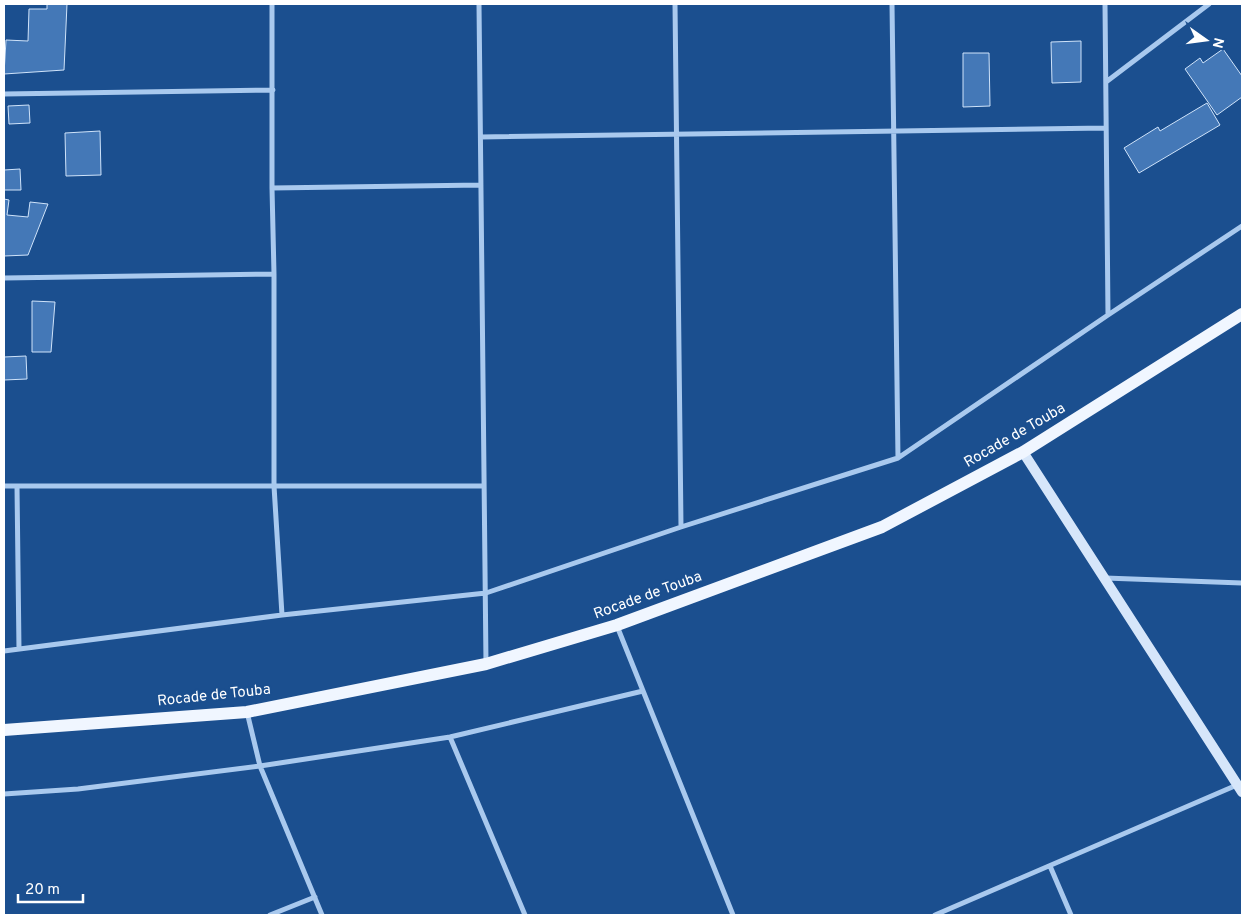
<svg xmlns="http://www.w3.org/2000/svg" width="1246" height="919" viewBox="0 0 1246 919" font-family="Overpass,sans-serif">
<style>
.building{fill:#4478b7;stroke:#cfe3fa}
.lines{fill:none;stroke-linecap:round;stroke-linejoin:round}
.street{stroke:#a9c9ee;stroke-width:5}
.secondary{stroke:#d6e6fa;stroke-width:10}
.primary{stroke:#f0f6ff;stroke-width:12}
.labels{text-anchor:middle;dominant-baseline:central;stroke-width:4;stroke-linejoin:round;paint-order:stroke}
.street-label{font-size:15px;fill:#fff;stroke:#1b4f8f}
</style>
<rect width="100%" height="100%" fill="#1b4f8f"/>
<path class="building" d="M47,4h20l-3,66 -60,4 2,-34 22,1 1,-32h18z
M1081,41v41l-29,1 -1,-41z
M1223,49l19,27v21l-25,18 -32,-46 15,-11 3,5z
M963,53h26l1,53 -27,1z
M1207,103l13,22 -81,48 -15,-25 34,-21 2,4z
M29,105l1,18 -21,1 -1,-18z
M100,131l1,44 -35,1 -1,-43z
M20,169l1,21h-17v-20z
M4,199l5,1 -2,15 21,2 2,-15 18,2 -20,51 -24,1z
M32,301l23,1 -4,50h-19z
M26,356l1,23 -23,1v-23z"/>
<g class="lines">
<path class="street" d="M272,4v184l2,86v212l8,129
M479,4l7,659
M675,4l6,523
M892,4l6,454
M1105,4l3,311
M1106,82l103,-78
M4,94l269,-4
M481,137l625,-9
M272,188l209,-3
M4,278l270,-4
M4,486h480
M17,486l2,163
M1105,578l137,5
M617,626l116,289
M4,651l278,-36 204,-22 195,-66 217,-69 210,-143 134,-89
M247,712l13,54 62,149
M450,737l75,178
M4,794l74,-5 182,-23 190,-29 193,-46
M1050,866l21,49
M270,915l45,-18
M935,915l302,-130"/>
<path class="secondary" d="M1023,452l219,340"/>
<path class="primary" d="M4,730l243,-18 239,-48 131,-39 265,-98 141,-75 219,-138"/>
</g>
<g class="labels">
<g class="street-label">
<text transform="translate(1015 436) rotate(-30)">Rocade de Touba</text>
<text transform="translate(648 596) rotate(-20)">Rocade de Touba</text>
<text transform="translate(214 696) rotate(-6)">Rocade de Touba</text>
</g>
</g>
<rect width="1246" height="919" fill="none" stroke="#ffffff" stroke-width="10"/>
<g transform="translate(1206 40) rotate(104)" stroke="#1b4f8f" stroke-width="4" paint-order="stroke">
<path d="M0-4L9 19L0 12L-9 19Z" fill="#ffffff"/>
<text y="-8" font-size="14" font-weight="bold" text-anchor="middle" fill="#ffffff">N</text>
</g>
<path d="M18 894v8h65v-8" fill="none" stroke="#ffffff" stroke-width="2.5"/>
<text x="25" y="894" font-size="15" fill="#ffffff" stroke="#1b4f8f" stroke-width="4" paint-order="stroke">20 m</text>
</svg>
